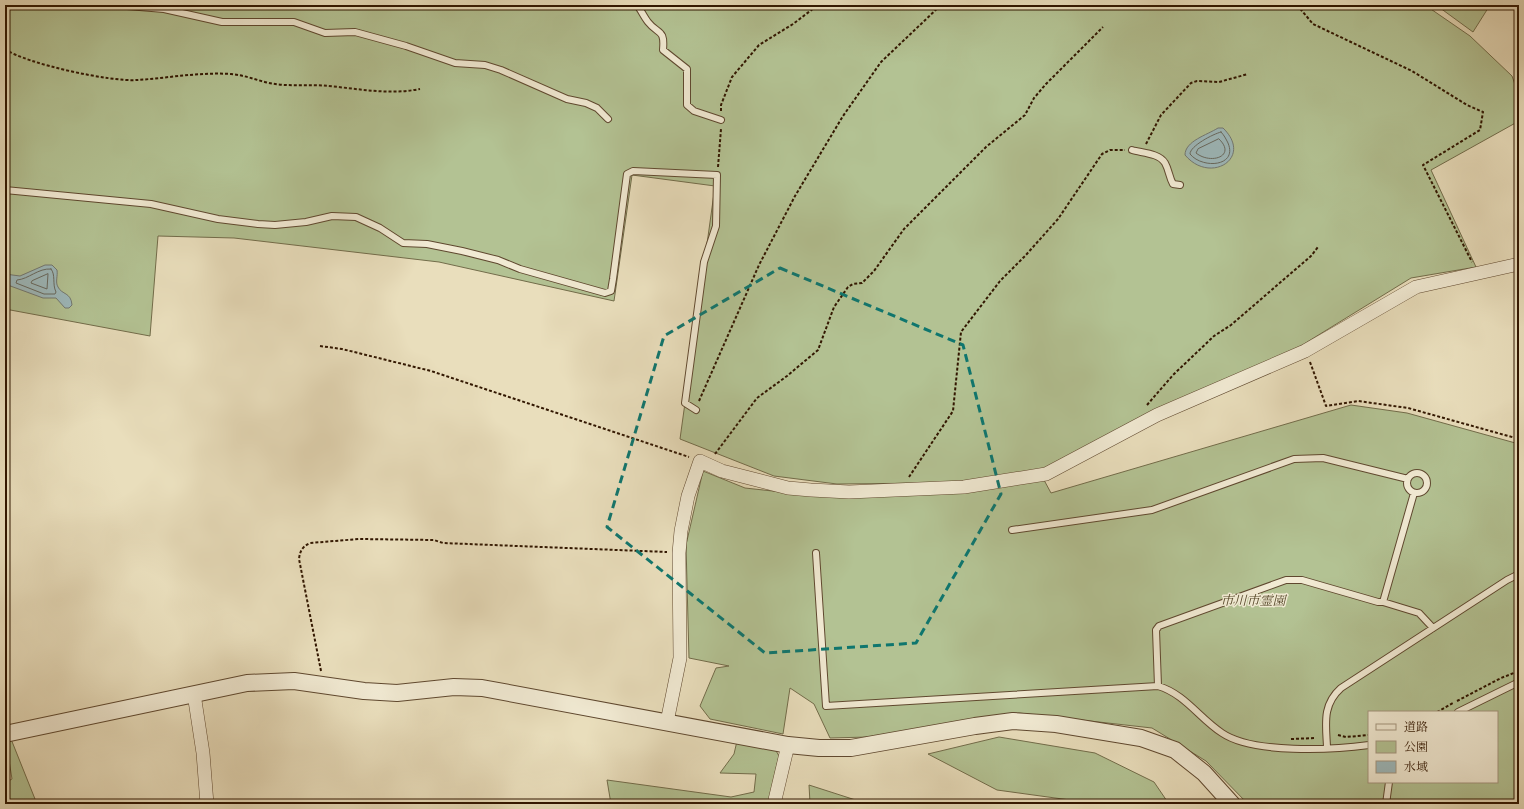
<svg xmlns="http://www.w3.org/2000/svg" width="1524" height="809" viewBox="0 0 1524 809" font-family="'Libre Bodoni','Noto Serif JP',serif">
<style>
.green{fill:#b3c293;stroke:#726c4a;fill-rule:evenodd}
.water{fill:#9db9bc;stroke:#727871}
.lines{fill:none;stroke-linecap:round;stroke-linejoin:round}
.shore{stroke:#67685e;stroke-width:1}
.service-casing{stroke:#5f482f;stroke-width:8}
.minor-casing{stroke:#5f482f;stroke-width:14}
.tertiary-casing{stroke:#5f482f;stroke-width:18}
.path{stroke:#311600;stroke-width:2;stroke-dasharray:3 2;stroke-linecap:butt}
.service{stroke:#f1ead3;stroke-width:6}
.minor{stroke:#f1ead3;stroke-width:13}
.tertiary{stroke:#f1ead3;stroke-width:16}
.marked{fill:none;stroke:#0f766e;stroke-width:3;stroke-dasharray:8 5;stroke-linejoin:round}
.labels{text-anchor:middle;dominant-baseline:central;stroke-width:3;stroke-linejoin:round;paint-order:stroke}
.park-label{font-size:13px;font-style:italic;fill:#584a2c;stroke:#f1ead3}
</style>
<rect width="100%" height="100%" fill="#e9debc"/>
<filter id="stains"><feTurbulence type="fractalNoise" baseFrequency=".005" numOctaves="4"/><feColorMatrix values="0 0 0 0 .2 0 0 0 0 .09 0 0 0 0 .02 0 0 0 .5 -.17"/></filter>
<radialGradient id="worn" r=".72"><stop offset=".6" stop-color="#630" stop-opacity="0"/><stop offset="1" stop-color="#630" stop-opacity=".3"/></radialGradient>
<path class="green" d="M5,5h1420l45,31 42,40 7,20v25l-88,49 45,97 -65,11 -112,69 -253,122 -57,10 -58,4 -94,1 -63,-8 -94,-37 35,-253 -83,-11 -18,126 -175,-39 -205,-24 -76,-2 -8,100 -145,-27z
M1436,5h54l-17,27z
M1351,405l56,8 112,31v360h-271l-42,-43 -54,-33 -133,-15 -151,24 -38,1 -16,-34 -24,-16 -7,46 -73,-15 -10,-13 16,-38 13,-2 -40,-8 -3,-113 17,-74 42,17 73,8 226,-16 7,13zM1369,712h128v70h-128z
M999,737l96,16 59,29 15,22h-70l-102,-14 -69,-36z
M11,739l26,65h-32v-21l7,-4 -6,-37z
M737,741l38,8 4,7 -11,48h-157l-4,-24 124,17 23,-5 2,-18 -36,-1 14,-19z
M809,785l59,19h-56l-2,-1z"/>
<path class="water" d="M1218,128h5c31,30 -13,57 -38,27 0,-14 22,-20 33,-27z
M45,265h7l5,5c1,6 -2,12 1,17 4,8 13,5 14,18l-3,3h-4l-9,-10h-13l-38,-14v-10l15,2z"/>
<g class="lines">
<path class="shore" d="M1221,132c3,3 5,7 7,11 10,24 -26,26 -38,11 0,-8 23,-20 31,-22z
M1219,139c18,17 -8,26 -23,14l2,-4z
M51,269c5,6 1,15 5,23l-1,2h-11l-28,-11 1,-3c12,-1 21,-12 34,-11z
M48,274l-1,15 -16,-6 1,-2z"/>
<g class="service-casing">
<path id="service" d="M115,5l49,4 58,13h72l31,11 30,-1 51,14 49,17 30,2 16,5 66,29 19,4 11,5 11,11
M637,5c4,5 7,12 11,17 10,13 17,6 15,28l24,19v36l7,6 27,9
M1132,150c10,3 27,3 33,13 4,7 4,14 8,21l7,1
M5,190l146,14 67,15 40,5 17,1 31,-3 26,-6 24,1 24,11 23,15 24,1 35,7 36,9 22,9 85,24 6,-2 2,-12 14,-105 6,-3 84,4 -1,51 -12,36 -19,141 11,7
M1407 483a10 10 0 1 1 20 0a10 10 0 1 1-20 0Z
M1414,493l-31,109 36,11 14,15
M1012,530l140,-20 142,-51 29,-1 85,21
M816,553l10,153 332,-20c27,8 41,32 64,47 31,21 110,17 147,12
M1158,686l-2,-56 3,-4 127,-46h16l76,22h5
M1458,712l61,-30
M1327,747c-1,-23 -5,-42 14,-59l166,-108 12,-6
M1386,804l3,-22"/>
</g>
<g class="minor-casing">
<path id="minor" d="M194,694l9,59 4,51
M667,722l13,-64 -1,-105 2,-22 7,-35 12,-35 22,10 66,17 23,2 38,2 115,-5 82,-13 111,-59 148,-64 111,-64 103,-23
M774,804l14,-59"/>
</g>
<g class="tertiary-casing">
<path id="tertiary" d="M5,734l242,-51 47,-2 70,10 33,2 57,-6 28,1 306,57 31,3h32l124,-22 38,-5 43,3 85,14 34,12 29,23 28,31"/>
</g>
<path class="path" d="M1297,5l16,19 99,47 55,34 16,7 -3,18 -57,35 49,97
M5,49c21,15 106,33 132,31 31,-2 62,-8 94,-6 13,1 25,6 38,9 19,4 41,1 60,3 31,3 60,9 91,3
M721,111v-6l11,-28 27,-32 34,-21 25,-19
M1146,144l15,-29 30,-32 6,-2 22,1 29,-8
M718,167l3,-38
M320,346l22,3 89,22 258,86
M1310,362l16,44 32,-5 50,7 111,31
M699,401l60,-136 36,-69 48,-80 38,-54 60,-57
M1147,405l26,-30 41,-39 17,-11 80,-69 7,-9
M715,454l42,-56 30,-22 31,-26 16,-43 14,-20 5,-3 9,-1 12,-12 30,-42 82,-82 39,-32 9,-17 12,-14 57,-57
M909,477l44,-66 8,-79 39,-51 25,-25 33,-37 44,-65 8,-4h15
M321,671l-22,-112c1,-8 3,-12 11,-16l49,-4 75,1 9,3 224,9
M1457,701l44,-23 18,-7
M1437,712l16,-9
M1338,735l8,2 23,-2
M1291,739l25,-1"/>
<use href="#service" class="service"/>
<use href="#minor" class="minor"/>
<use href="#tertiary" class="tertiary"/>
</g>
<path class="marked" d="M780,268l183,77 38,149 -85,149 -151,10 -158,-126 57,-191z"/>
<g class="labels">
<g class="park-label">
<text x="1253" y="601">市川市霊園</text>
</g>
</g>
<rect width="1524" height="809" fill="none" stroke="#e9debc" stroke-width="20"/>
<rect x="6" y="6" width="1512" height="797" fill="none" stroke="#311600" stroke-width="2"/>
<rect x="10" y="10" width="1504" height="789" fill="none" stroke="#311600"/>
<rect x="1368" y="711" width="130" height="72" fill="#f1ead3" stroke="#a4957f"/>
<rect x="1376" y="724" width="20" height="6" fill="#f1ead3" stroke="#a4957f"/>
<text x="1404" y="731" font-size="12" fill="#311600">道路</text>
<rect x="1376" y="741" width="20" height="12" fill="#b3c293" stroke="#a4957f"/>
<text x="1404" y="751" font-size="12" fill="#311600">公園</text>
<rect x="1376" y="761" width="20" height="12" fill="#9db9bc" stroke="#a4957f"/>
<text x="1404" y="771" font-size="12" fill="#311600">水域</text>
<rect width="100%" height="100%" filter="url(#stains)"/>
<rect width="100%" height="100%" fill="url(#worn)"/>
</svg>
